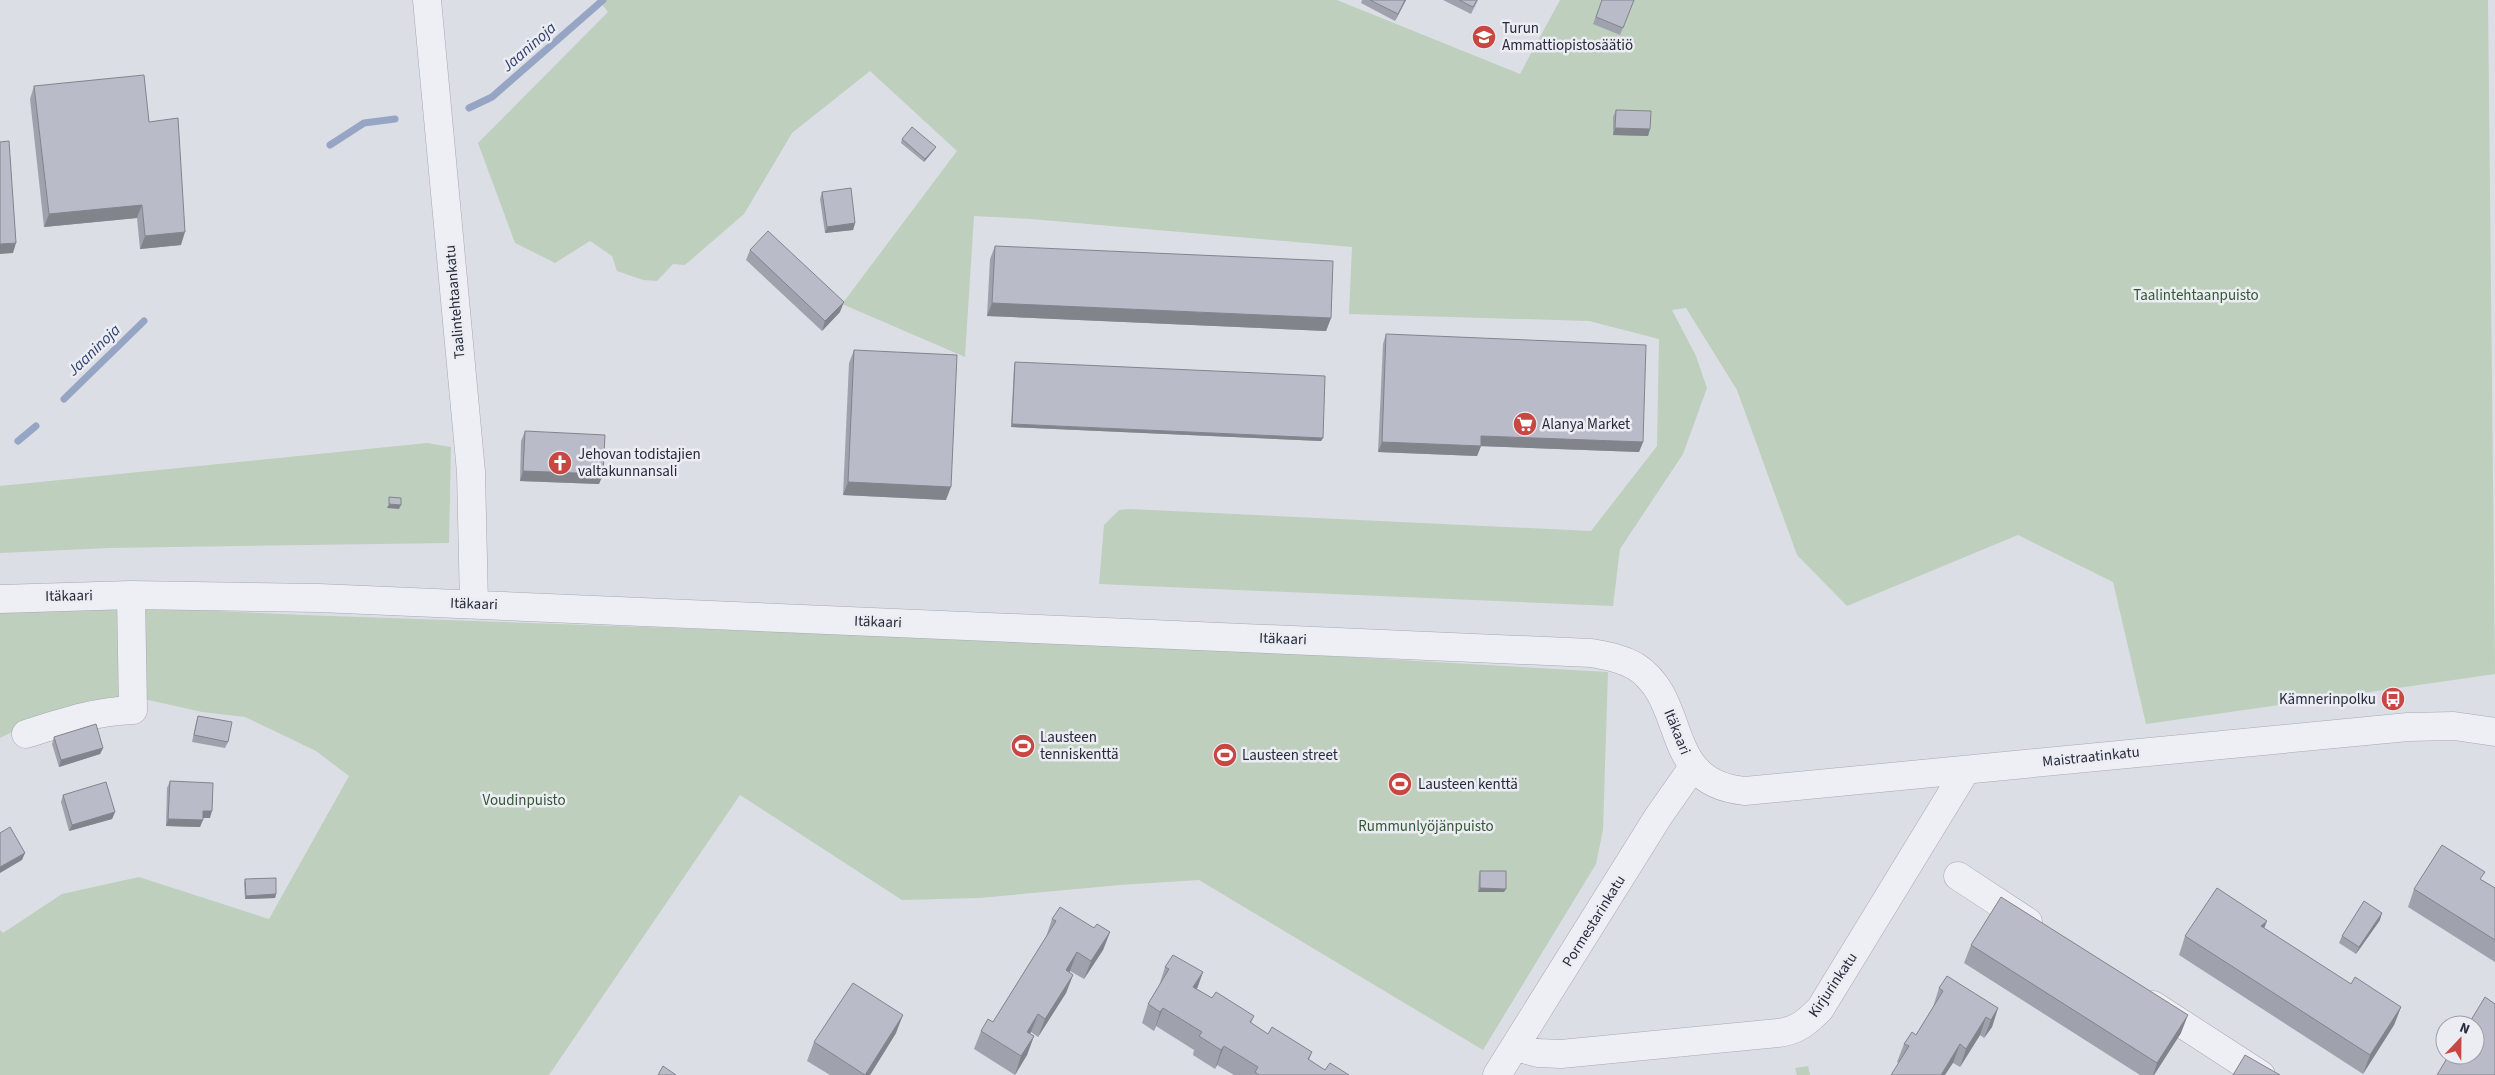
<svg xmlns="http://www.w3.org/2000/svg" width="2495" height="1075" viewBox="0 0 2495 1075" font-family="'Source Sans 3',sans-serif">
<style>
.green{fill:#becfbd}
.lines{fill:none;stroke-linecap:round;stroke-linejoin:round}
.stream{stroke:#97a5c5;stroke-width:7}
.minor-casing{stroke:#a5a8b2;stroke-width:29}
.minor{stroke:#eeeff4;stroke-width:28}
.wall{fill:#9fa2ac}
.shaded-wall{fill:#82848c}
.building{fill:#b9bcc8;stroke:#82848c}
.labels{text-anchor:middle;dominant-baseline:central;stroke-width:5;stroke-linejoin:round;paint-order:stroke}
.poi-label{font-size:15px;fill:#262a3b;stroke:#ebedf3;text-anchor:start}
.park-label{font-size:15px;fill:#345634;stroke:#ebedf3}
.street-label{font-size:15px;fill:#262a3b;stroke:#ebedf3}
.water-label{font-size:16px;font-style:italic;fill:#32416d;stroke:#ebedf3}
</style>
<rect width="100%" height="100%" fill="#dcdee5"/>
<path class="green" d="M599,0h738l183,74 40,-74h928l7,674 -349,50 -33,-142 -95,-47 -171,71 -50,-51 -60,-165 -51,-82 -14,2 24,46 11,32 -24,66 -63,95 -7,57 -514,-22 5,-59 15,-15 10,-1 462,22 66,-85 2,-107 -70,-18 -240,-7 3,-67 -321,-28 -57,-3 -9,141 -123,-53 115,-153 -87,-80 -78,62 -48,81 -59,51 -12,-1 -16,17 -14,-1 -26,-9 -5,-15 -22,-15 -35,22 -40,-20 -37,-100 130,-131z
M427,443l24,4 -2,96 -340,5 -109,5v-67z
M109,606l194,9 820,29 485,28 -5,158 -7,34 -113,186 -284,-170 -79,5 -141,13 -77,2 -162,-105 -191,280h-549v-145l3,3 59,-39 77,-17 130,42 80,-143 -33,-25 -71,-34 -43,-5 -58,-13 -27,3 -93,24 -24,12v-127z
M1808,1066l2,9h-13l-2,-7z"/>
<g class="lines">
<path class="stream" d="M469,108l23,-11 111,-97
M330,145l34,-22 31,-4
M64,399l80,-78
M18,441l18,-15"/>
<g class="minor-casing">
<path id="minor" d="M427,0l44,472 3,132
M0,599l131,-4 188,3 1272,55c16,3 30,5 44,13 55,35 25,117 110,125l663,-64 46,-1 41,6
M26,734c35,-11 70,-23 107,-24l-2,-115
M1958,876l70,46
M2153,1005l108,70
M1515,1047l23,6 23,1 217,-21c19,-2 29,-11 42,-24l146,-239
M1497,1075l161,-258 35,-50"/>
</g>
<use href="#minor" class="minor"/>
</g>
<path class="wall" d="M1362,0h44l-11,21 -34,-18z
M1443,0h35l-7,14z
M1602,0h32l-14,35 -27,-11z
M34,86l115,36 32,123 -41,4 -3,-31 -93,9 -14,-128z
M1616,110l34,19 -2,7 -35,-1v-18z
M902,139l32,11 -10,12 -23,-19z
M822,192l33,31 -2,7 -28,3 -5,-34z
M995,246l336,72 -5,13 -339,-15 3,-57z
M750,250l90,62 -18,19 -76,-71z
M1386,334l257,108 -4,10 -158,-6 -4,10 -99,-4 5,-108z
M854,350l92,150 -103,-5 6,-132z
M1015,362l308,76 -2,3 -310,-14 3,-62z
M525,431l78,43 -4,10 -79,-3 1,-40z
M198,716l30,26 -3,6 -33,-6 4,-19z
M54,737l49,11 -3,6 -41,13 -7,-23z
M170,781l40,37h-7l-3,9 -34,-1 1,-38z
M63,795l52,17 -3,7 -43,12 -8,-29z
M1480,871l24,21h-26l1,-18z
M245,879l31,15 -1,4 -30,1 -1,-16z
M2482,880l13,8v74l-87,-55 6,-18z
M1052,919l58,13 -7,18 -19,29 -14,-8 -1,1 4,3 -7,18 -28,44 -7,-5 -1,2 4,2 -7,19 -12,20 -41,-26 7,-18 12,-9 53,-85z
M2380,920l-24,34 -17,-11 3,-7z
M2185,936l166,48 50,23 -7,18 -31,49 -184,-119z
M1971,945l210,88 -27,42h-14l-176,-112z
M1165,967l38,5 -6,17 15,9 42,18 -3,7 17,11 44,18 -3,8 16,10 24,5h-115l-17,-10 -2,4 -22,-14 1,-5 -38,-24 -2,5 -12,-8 6,-19 11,-18z
M1939,988l59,20 -6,19 -8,11 -4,-3 -20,32 -7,-4h-54l-2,-1 7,-18 12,-9 17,-28z
M896,1033l-26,42h-40l-23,-14 7,-19z"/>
<path class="shaded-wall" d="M1405,0h1l-11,21 3,-7z
M1615,128l35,1 -2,7 -35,-1z
M936,147l-2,3 -10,12 1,-3z
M142,205l-5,13 -93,9 5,-13z
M855,223l-2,7 -28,3 2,-6z
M185,232l-4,13 -41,4 5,-13z
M16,243l-3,10 -13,1v-10z
M844,302l-4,10 -18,19 3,-10z
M992,303l339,15 -5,13 -339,-15z
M1012,424l311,14 -2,3 -310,-14z
M1481,436l162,6 -4,10 -161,-6z
M1382,442l99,4 -4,10 -99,-4z
M523,471l80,3 -4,10 -79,-3z
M848,482l103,5 -5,13 -103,-5z
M389,504l12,1 -2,4 -12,-1z
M103,748l-3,6 -41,13 2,-7z
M203,811h9l-2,7h-9z
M115,812l-3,7 -43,12 3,-6z
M168,819l35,1 -3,7 -34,-1z
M25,853l-3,7 -22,13v-6z
M1480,888l26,1 -2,3h-26z
M276,894l-1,4 -30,1 1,-3z
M2382,913l-2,7 -24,34 3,-7z
M2267,921l-7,18 1,-13z
M1110,932l-7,18 -19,29 7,-18z
M1077,952l-7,19 -11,18 7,-19z
M1203,972l-7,19 -3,-4z
M1073,975l-7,18 -28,44 7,-18z
M2401,1007l-7,18 -31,49 7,-19z
M1163,1008l-7,18 -2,5 6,-19z
M1998,1008l-6,19 -8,11 7,-18z
M1038,1014l-7,18 -11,18 7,-18z
M903,1015l-7,18 -26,42h-5z
M2188,1015l-7,18 -27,42h-1l4,-12z
M1986,1017l-6,18 -20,32 6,-18z
M1034,1036l-7,19 -12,20 6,-19z
M1960,1044l-7,19 -8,12h-4z
M1224,1046l-7,19 -2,4 6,-19z"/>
<path class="building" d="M1370,0h35l-7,14z
M1459,0h18l-4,7z
M1602,0h32l-11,28 -27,-11z
M144,75l5,47 29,-4 7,114 -40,4 -3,-31 -93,9 -15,-128z
M1616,110l35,1 -1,18 -35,-1z
M912,127l24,20 -11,12 -23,-20z
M9,141l7,102 -16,1v-102z
M851,188l4,35 -28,4 -5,-35z
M768,231l76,71 -19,19 -75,-71z
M995,246l338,15 -2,57 -339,-15z
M1386,334l260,11 -3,97 -162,-6v10l-99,-4z
M854,350l103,5 -6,132 -103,-5z
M1015,362l310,14 -2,62 -311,-14z
M525,431l80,4 -2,39 -80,-3z
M389,497l12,1v7l-12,-1z
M198,716l34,6 -4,20 -34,-7z
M96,724l7,24 -42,12 -7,-23z
M170,781l43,2 -1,28h-9v9l-35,-1z
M106,782l9,30 -43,13 -9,-30z
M10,827l15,26 -25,14v-34z
M2442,845l43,27 -5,7 15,9v52l-81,-51z
M1480,871h26v18l-26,-1z
M276,878v16l-30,2 -1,-17z
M2217,888l50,33 -6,5 90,58 4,-7 46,30 -31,48 -185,-119z
M2001,897l187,118 -31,48 -186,-118z
M2364,901l18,12 -23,34 -17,-11z
M1060,907l34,21 3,-4 13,8 -19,29 -14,-9 -11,18 7,5 -28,44 -7,-5 -11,18 7,4 -13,20 -40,-25 7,-12 5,3 63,-101 -4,-2z
M1173,955l30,17 -10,15 19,11 4,-6 38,24 -4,6 18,12 4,-7 40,25 -4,7 17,11 5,-7 19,12h-90l-4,-3 3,-5 -34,-21 -3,4 -22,-14 3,-4 -39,-24 -3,4 -12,-8 21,-35 -4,-2z
M1947,976l51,32 -7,12 -5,-3 -20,32 -6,-5 -19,31h-50l18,-29 -5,-2 8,-12 4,3 27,-44 -4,-3z
M853,983l50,32 -38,60 -51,-33z
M2485,997l10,7v71h-58l12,-20h26v-30h-7z
M2245,1055l35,20h-47z
M663,1066l13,9h-18z"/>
<defs>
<g id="school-disc" transform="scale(1.25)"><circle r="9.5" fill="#c94742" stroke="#ebedf3"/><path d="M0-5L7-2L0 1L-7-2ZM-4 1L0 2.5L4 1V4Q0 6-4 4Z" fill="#fff"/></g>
<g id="supermarket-disc" transform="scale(1.25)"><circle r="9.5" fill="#c94742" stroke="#ebedf3"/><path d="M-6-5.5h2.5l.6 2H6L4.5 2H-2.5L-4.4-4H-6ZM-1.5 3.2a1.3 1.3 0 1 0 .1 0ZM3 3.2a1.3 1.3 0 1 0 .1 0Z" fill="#fff"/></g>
<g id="church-disc" transform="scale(1.25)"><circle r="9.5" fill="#c94742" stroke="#ebedf3"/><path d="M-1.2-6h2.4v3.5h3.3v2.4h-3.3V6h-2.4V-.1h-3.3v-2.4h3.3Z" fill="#fff"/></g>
<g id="bus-disc" transform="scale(1.25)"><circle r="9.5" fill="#c94742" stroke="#ebedf3"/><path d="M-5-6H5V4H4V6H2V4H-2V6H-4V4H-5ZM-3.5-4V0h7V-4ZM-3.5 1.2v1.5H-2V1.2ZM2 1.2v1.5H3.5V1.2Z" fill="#fff"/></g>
<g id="stadium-disc" transform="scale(1.25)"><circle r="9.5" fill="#c94742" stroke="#ebedf3"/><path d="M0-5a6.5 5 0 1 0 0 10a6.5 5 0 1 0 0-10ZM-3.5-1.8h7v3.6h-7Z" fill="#fff"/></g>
</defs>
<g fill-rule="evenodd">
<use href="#school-disc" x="1484" y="37"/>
<use href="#supermarket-disc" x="1525" y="424"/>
<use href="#church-disc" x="560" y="463"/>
<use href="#bus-disc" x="2393" y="699"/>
<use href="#stadium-disc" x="1023" y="746"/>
<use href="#stadium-disc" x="1225" y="755"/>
<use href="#stadium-disc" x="1400" y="784"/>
</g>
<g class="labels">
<g class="poi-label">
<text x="1502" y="28">Turun<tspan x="1502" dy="17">Ammattiopistosäätiö</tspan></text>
<text x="1542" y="424">Alanya Market</text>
<text x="578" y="454">Jehovan todistajien<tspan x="578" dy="17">valtakunnansali</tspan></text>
<text x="2376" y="699" text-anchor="end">Kämnerinpolku</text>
<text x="1040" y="737">Lausteen<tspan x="1040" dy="17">tenniskenttä</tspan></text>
<text x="1242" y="755">Lausteen street</text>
<text x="1418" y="784">Lausteen kenttä</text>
</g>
<g class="park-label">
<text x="2196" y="295">Taalintehtaanpuisto</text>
<text x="524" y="800">Voudinpuisto</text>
<text x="1426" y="826">Rummunlyöjänpuisto</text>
</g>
<g class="street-label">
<text transform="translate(455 302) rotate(-95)">Taalintehtaankatu</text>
<text transform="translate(69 596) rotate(-1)">Itäkaari</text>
<text transform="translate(474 604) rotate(2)">Itäkaari</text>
<text transform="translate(878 622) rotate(2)">Itäkaari</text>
<text transform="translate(1283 639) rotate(2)">Itäkaari</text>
<text transform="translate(1677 732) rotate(68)">Itäkaari</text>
<text transform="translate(2091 757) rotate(-6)">Maistraatinkatu</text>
<text transform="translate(1594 921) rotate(-58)">Pormestarinkatu</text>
<text transform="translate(1833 985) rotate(-56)">Kirjurinkatu</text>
</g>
<g class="water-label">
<text transform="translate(529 47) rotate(-41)">Jaaninoja</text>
<text transform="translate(94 350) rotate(-44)">Jaaninoja</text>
</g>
</g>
<g transform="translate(2460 1040) rotate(22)"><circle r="24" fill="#ebedf3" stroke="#9c9fa9"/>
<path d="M0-4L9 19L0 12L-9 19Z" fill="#c94742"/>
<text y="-8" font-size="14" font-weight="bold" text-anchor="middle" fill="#262a3b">N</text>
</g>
</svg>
